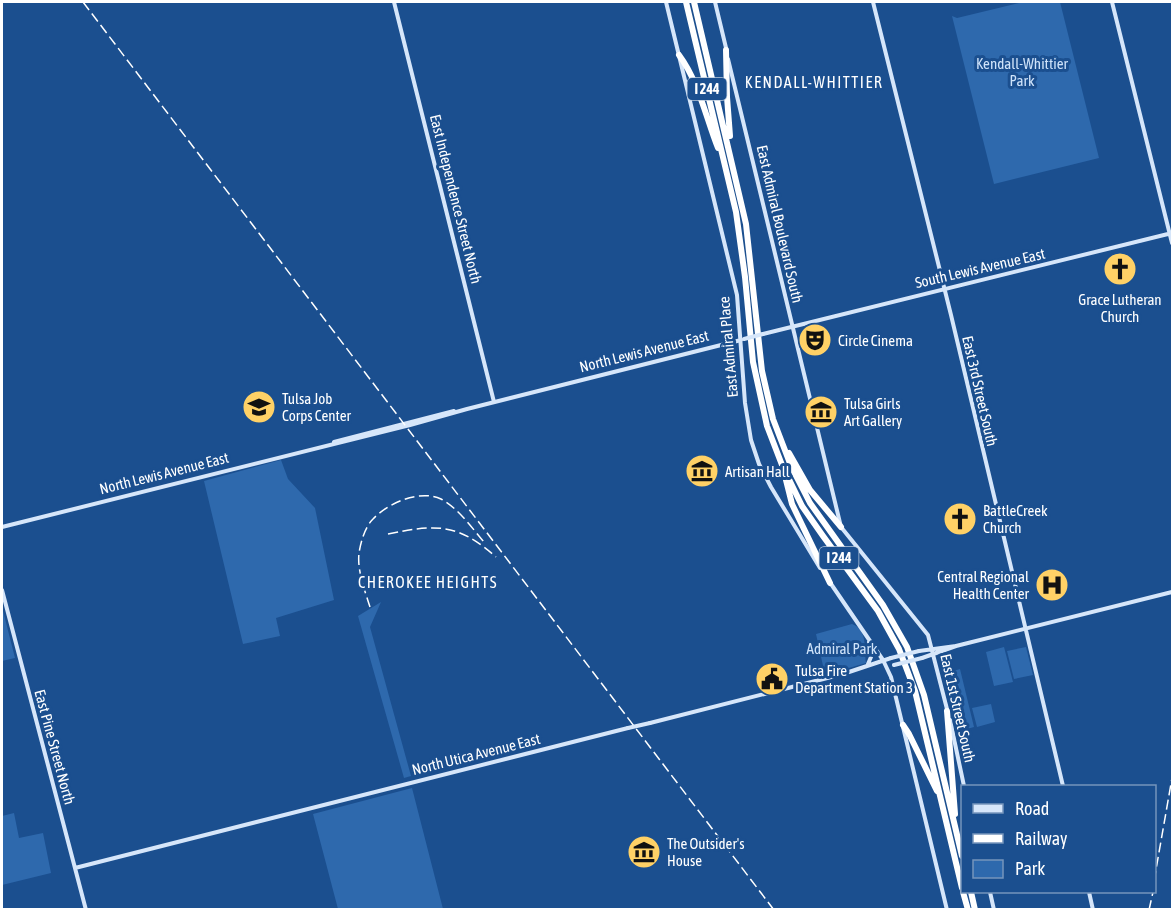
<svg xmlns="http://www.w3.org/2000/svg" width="1174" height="911" viewBox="0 0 1174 911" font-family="'Asap Condensed',sans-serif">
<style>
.green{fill:#2e69ad}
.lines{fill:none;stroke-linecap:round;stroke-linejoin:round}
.secondary{stroke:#d6e6fa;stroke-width:4}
.highway{stroke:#fff;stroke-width:6}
.rail{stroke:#fff;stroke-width:1.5;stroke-dasharray:10 4.5;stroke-linecap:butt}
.secondary-bridge{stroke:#d6e6fa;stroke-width:4}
.labels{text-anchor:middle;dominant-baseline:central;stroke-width:6;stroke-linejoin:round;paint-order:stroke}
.shield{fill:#1b4f8f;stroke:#bbcadd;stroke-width:1.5}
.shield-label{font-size:14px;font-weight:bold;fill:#fff}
.park-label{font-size:15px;fill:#cfe3fa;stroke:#1b4f8f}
.street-label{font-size:15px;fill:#fff;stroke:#1b4f8f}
.poi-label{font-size:15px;fill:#fff;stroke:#1b4f8f;text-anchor:start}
.neighbourhood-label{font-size:16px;letter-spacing:1.5px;fill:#fff;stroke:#1b4f8f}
</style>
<rect width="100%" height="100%" fill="#1b4f8f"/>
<path class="green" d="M1023,2h37l39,156 -105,26 -42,-168 5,2z
M281,460l7,19 27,29 19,92 -58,18 4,18 -37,8 -39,-163z
M381,602l-11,25 41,149 -7,2 -46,-162z
M2,607l13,51 -13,3z
M852,624c16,6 12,25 14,39l-41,12 -9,-41z
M1004,647l9,35 -19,4 -8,-34z
M1026,647l7,28 -19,4 -7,-28z
M960,669l14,58 -18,5 -13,-58z
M991,704l4,18 -18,5 -5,-19z
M412,788l31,121h-105l-25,-95z
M14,813l5,25 24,-5 8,40 -49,12v-69z"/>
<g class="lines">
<path class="secondary" d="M394,2l100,400
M666,2l71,293 8,108 6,37 8,24 12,23 49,81
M715,2l12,50
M873,2l78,313 112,471
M1112,2l60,241
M728,59l113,468 87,108 20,78
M763,334l409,-101
M334,442l120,-31
M2,527l408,-102 57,-16 274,-69
M829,581l54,79 8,17 56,233
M2,590l84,320
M919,651l37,-5
M922,658l34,-12 216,-54
M868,664l3,-7 -2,-15
M950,720l14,66
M650,723l193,-49 48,-16
M75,868l553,-140
M990,892l4,18
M1089,892l4,18"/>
<path class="highway" d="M686,2l50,210 9,65 8,85 14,64 15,39 20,41 21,30 55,75 21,38 16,42 47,197
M694,2l52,222 16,147 11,48 18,47 19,37 73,102 24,42 17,48 38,161
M726,50l1,47 3,39
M679,55c20,27 27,63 39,93
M789,453l21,37 31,37
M786,480l6,24 38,79
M947,711l8,103
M903,725l6,9 28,57
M963,892l5,18
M971,892l4,18"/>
<path class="rail" d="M83,2l691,908
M388,534c48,-10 70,-11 108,23
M370,607c-5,-16 -13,-36 -11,-54 2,-12 6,-26 14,-34 15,-16 47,-30 68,-20 17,9 31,29 43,43
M1154,881l18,-103
M1149,910l4,-18"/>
<path class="secondary-bridge" d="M744,339l19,-5
M891,658l28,-7
M894,665l28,-7
M628,728l22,-5"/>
</g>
<defs>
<g id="church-disc" transform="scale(1.725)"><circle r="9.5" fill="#ffd166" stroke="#1b4f8f"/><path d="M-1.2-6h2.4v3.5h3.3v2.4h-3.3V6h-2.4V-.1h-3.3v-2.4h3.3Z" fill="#111"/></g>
<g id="theatre-disc" transform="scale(1.725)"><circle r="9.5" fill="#ffd166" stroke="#1b4f8f"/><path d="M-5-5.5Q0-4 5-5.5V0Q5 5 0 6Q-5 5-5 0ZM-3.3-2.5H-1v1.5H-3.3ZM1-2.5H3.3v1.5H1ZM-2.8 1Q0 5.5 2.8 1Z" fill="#111"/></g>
<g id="university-disc" transform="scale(1.725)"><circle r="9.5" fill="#ffd166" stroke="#1b4f8f"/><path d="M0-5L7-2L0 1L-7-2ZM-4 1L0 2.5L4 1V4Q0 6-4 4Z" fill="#111"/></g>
<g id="museum-disc" transform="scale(1.725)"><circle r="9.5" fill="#ffd166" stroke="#1b4f8f"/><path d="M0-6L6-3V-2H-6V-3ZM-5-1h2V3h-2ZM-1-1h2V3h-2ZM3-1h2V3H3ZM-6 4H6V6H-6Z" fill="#111"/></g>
<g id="hospital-disc" transform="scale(1.725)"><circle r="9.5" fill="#ffd166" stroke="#1b4f8f"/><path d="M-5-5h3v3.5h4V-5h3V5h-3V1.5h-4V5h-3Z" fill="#111"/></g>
<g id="civic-disc" transform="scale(1.725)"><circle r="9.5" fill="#ffd166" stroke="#1b4f8f"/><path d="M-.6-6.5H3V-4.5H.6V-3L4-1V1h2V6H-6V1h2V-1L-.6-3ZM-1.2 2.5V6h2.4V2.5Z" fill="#111"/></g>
</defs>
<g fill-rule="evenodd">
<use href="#church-disc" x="1120" y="269"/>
<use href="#theatre-disc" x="815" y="340"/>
<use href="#university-disc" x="259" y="407"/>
<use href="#museum-disc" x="821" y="412"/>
<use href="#museum-disc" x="702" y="471"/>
<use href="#church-disc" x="960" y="519"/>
<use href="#hospital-disc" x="1052" y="585"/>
<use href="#civic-disc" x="772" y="679"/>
<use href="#museum-disc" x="644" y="852"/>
</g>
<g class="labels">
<g class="shield">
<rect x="687.5" y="78" width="39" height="22" rx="4.5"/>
<rect x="819.5" y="547" width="39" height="22" rx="4.5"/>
</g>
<g class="shield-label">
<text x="707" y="89">I 244</text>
<text x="839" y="558">I 244</text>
</g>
<g class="park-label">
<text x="1022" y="63">Kendall-Whittier<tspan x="1022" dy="17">Park</tspan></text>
<text x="842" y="648">Admiral Park</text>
</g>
<g class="street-label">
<text transform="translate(456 199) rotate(76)">East Independence Street North</text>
<text transform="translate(780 224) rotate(77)">East Admiral Boulevard South</text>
<text transform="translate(980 268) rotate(-13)">South Lewis Avenue East</text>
<text transform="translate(728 347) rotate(-95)">East Admiral Place</text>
<text transform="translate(644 351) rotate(-14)">North Lewis Avenue East</text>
<text transform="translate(980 391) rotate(77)">East 3rd Street South</text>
<text transform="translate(164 473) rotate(-14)">North Lewis Avenue East</text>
<text transform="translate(958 708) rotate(77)">East 1st Street South</text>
<text transform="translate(55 747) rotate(75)">East Pine Street North</text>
<text transform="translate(476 754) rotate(-14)">North Utica Avenue East</text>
</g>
<g class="poi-label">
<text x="1120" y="299" text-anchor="middle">Grace Lutheran<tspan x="1120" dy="17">Church</tspan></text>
<text x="838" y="340">Circle Cinema</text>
<text x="282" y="398">Tulsa Job<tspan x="282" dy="17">Corps Center</tspan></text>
<text x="844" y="403">Tulsa Girls<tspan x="844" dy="17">Art Gallery</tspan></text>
<text x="725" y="471">Artisan Hall</text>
<text x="983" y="510">BattleCreek<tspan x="983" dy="17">Church</tspan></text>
<text x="1029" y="576" text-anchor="end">Central Regional<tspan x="1029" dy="17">Health Center</tspan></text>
<text x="795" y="670">Tulsa Fire<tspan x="795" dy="17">Department Station 3</tspan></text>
<text x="667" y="843">The Outsider's<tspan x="667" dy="17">House</tspan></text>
</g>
<g class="neighbourhood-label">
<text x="814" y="82">KENDALL-WHITTIER</text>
<text x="428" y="582">CHEROKEE HEIGHTS</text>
</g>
</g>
<rect width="1174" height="911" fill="none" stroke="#ffffff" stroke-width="6"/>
<rect x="961" y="785" width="195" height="108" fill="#1b4f8f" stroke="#7695bc" stroke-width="1.5"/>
<rect x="973" y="804" width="30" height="9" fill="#d6e6fa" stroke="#7695bc" stroke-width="1.5"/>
<text x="1015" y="815" font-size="18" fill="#ffffff">Road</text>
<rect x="973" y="834" width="30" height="9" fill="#ffffff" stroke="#7695bc" stroke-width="1.5"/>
<text x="1015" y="845" font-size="18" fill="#ffffff">Railway</text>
<rect x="973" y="860" width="30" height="18" fill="#2e69ad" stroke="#7695bc" stroke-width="1.5"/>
<text x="1015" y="875" font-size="18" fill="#ffffff">Park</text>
</svg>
